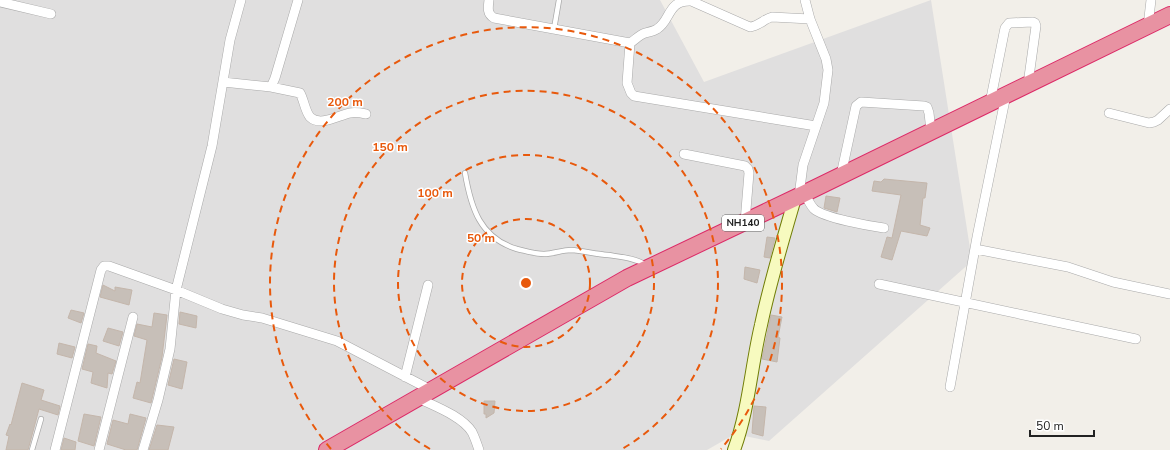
<svg xmlns="http://www.w3.org/2000/svg" width="1170" height="450" viewBox="0 0 1170 450" font-family="'Nunito Sans',sans-serif">
<style>
.residential{fill:#e0dfdf}
.building{fill:#c7bfb8;stroke:#c4b6ab}
.lines{fill:none;stroke-linecap:round;stroke-linejoin:round}
.lane-casing{stroke:#a9a9a9;stroke-width:6}
.street-casing{stroke:#a9a9a9;stroke-width:10}
.secondary-casing{stroke:#707d05;stroke-width:14}
.highway-casing{stroke:#dc2a67;stroke-width:18}
.lane{stroke:#fff;stroke-width:4.5}
.street{stroke:#fff;stroke-width:9}
.secondary{stroke:#f7fabf;stroke-width:12}
.highway{stroke:#e892a2;stroke-width:16}
.ring{fill:none;stroke:#e8590c;stroke-width:2;stroke-dasharray:7 5}
.labels{text-anchor:middle;dominant-baseline:central;stroke-width:3;stroke-linejoin:round;paint-order:stroke}
.shield{fill:#fff;stroke:#646464;stroke-width:1}
.shield-label{font-size:10px;font-weight:bold;fill:#222}
.centre{fill:#e8590c;stroke:#fff;stroke-width:2}
.ring-label{font-size:12px;text-anchor:middle;font-weight:bold;fill:#e8590c;stroke:#fff;stroke-width:3;stroke-linejoin:round;paint-order:stroke}
</style>
<rect width="100%" height="100%" fill="#f2efe9"/>
<path class="residential" d="M0,0h660l44,82 227,-82 41,261 -203,180 -34,-7 -28,16h-707z"/>
<path class="building" d="M884,179l43,4 -2,15h-2l-3,27 10,3 -3,8 -26,-5 -9,29 -11,-3 6,-20 5,1 9,-43 -29,-4 2,-10 7,1z
M826,196l14,2 -3,14 -13,-4z
M767,237l8,1 -5,20 -6,-1z
M745,267l15,3 -3,13 -13,-4z
M103,285l12,6v-4l17,3 -3,15 -29,-8z
M71,310l13,3 -3,10 -13,-5z
M180,312l17,4 -1,12 -17,-4z
M154,313l13,2 -5,42 -11,46 -18,-5 4,-16 3,1 7,-43 -13,-4 3,-12 15,3z
M771,315l11,2 -4,20 2,1 -3,24 -15,-3z
M108,328l15,4 -4,14 -16,-5z
M59,343l16,4 -3,11 -15,-4z
M88,344l9,2 -1,7 20,8 -4,13 -4,-1 -1,15 -16,-5 2,-11 -11,-3z
M174,359l13,3 -5,27 -14,-4z
M22,383l22,7 -3,10 19,6 -2,9 -19,-6 -11,41h-22l3,-14 -3,-1 4,-11 1,1z
M484,401h11l-1,12 -8,5v-4h-2z
M754,406l12,1 -3,29 -11,-3z
M84,414l17,3 -7,29 -16,-5z
M130,414l16,4 -9,32h-11l-19,-6 6,-24 15,4z
M157,425l17,2 -6,23h-19z
M64,438l12,4 -1,8h-14z"/>
<g class="lines">
<g class="lane-casing">
<path id="lane" d="M554,29l5,-29
M465,173c6,35 15,65 52,76 9,2 18,5 27,5 9,0 18,-4 27,-4 12,1 25,4 37,5 13,2 27,3 38,10
M32,450l9,-31"/>
</g>
<g class="street-casing">
<path id="street" d="M489,0c-1,8 -2,14 5,18l136,25 -3,40 4,10 3,3 182,30
M0,2l51,12
M1148,26l3,-26
M630,43c5,-3 9,-8 15,-10 4,-1 9,-2 12,-4 14,-8 10,-29 34,-28l59,26c9,-1 14,-8 22,-10l38,2
M223,82l48,5 4,-9 23,-78
M271,87l29,6c4,7 5,18 10,24 10,10 29,-2 40,-4 5,-1 11,0 16,1
M990,103l15,-75 4,-5 24,-1 2,1 1,3 -8,58
M1109,113l40,10 5,-1 4,-2 12,-11
M684,154l61,12 3,3 1,4 -4,49
M841,175l15,-69 5,-4 63,4 3,1 2,6 2,18
M805,193c2,5 5,12 9,16 10,9 56,17 70,19
M799,196l4,-31 21,-62 4,-33 -2,-11 -16,-40 -5,-19
M975,249l93,18 45,15 57,12
M879,284l257,55
M405,377l23,-92
M950,387l27,-150 29,-142
M418,398c16,8 44,18 54,34 3,6 5,12 7,18
M55,450l46,-180 3,-4h5l67,24 46,19 21,6 19,3 75,23 94,49
M99,450l34,-133
M143,450l15,-50 12,-51 6,-59 36,-144 18,-106 11,-40"/>
</g>
<g class="secondary-casing">
<path id="secondary" d="M734,450c15,-41 17,-83 27,-125 9,-43 22,-85 34,-127"/>
</g>
<g class="highway-casing">
<path id="highway" d="M327,450l300,-172 168,-80 375,-183"/>
</g>
<use href="#lane" class="lane"/>
<use href="#street" class="street"/>
<use href="#secondary" class="secondary"/>
<use href="#highway" class="highway"/>
</g>
<g class="ring">
<circle cx="526" cy="283" r="64"/>
<circle cx="526" cy="283" r="128"/>
<path d="M430 449A192 192 0 1 1 622 449"/>
<path d="M331 449A256 256 0 1 1 721 449"/>
</g>
<g class="labels">
<rect class="shield" x="722" y="215" width="42" height="16" rx="3"/>
<g class="shield-label">
<text x="743" y="223">NH140</text>
</g>
</g>
<circle cx="526" cy="283" r="6" class="centre"/>
<g class="ring-label">
<text x="345" y="106">200 m</text>
<text x="390" y="151">150 m</text>
<text x="435" y="197">100 m</text>
<text x="481" y="242">50 m</text>
</g>
<path d="M1030 430v6h64v-6" fill="none" stroke="#222222" stroke-width="2"/>
<text x="1036" y="430" font-size="12" fill="#222222" stroke="#ffffff" stroke-width="3" paint-order="stroke">50 m</text>
</svg>
